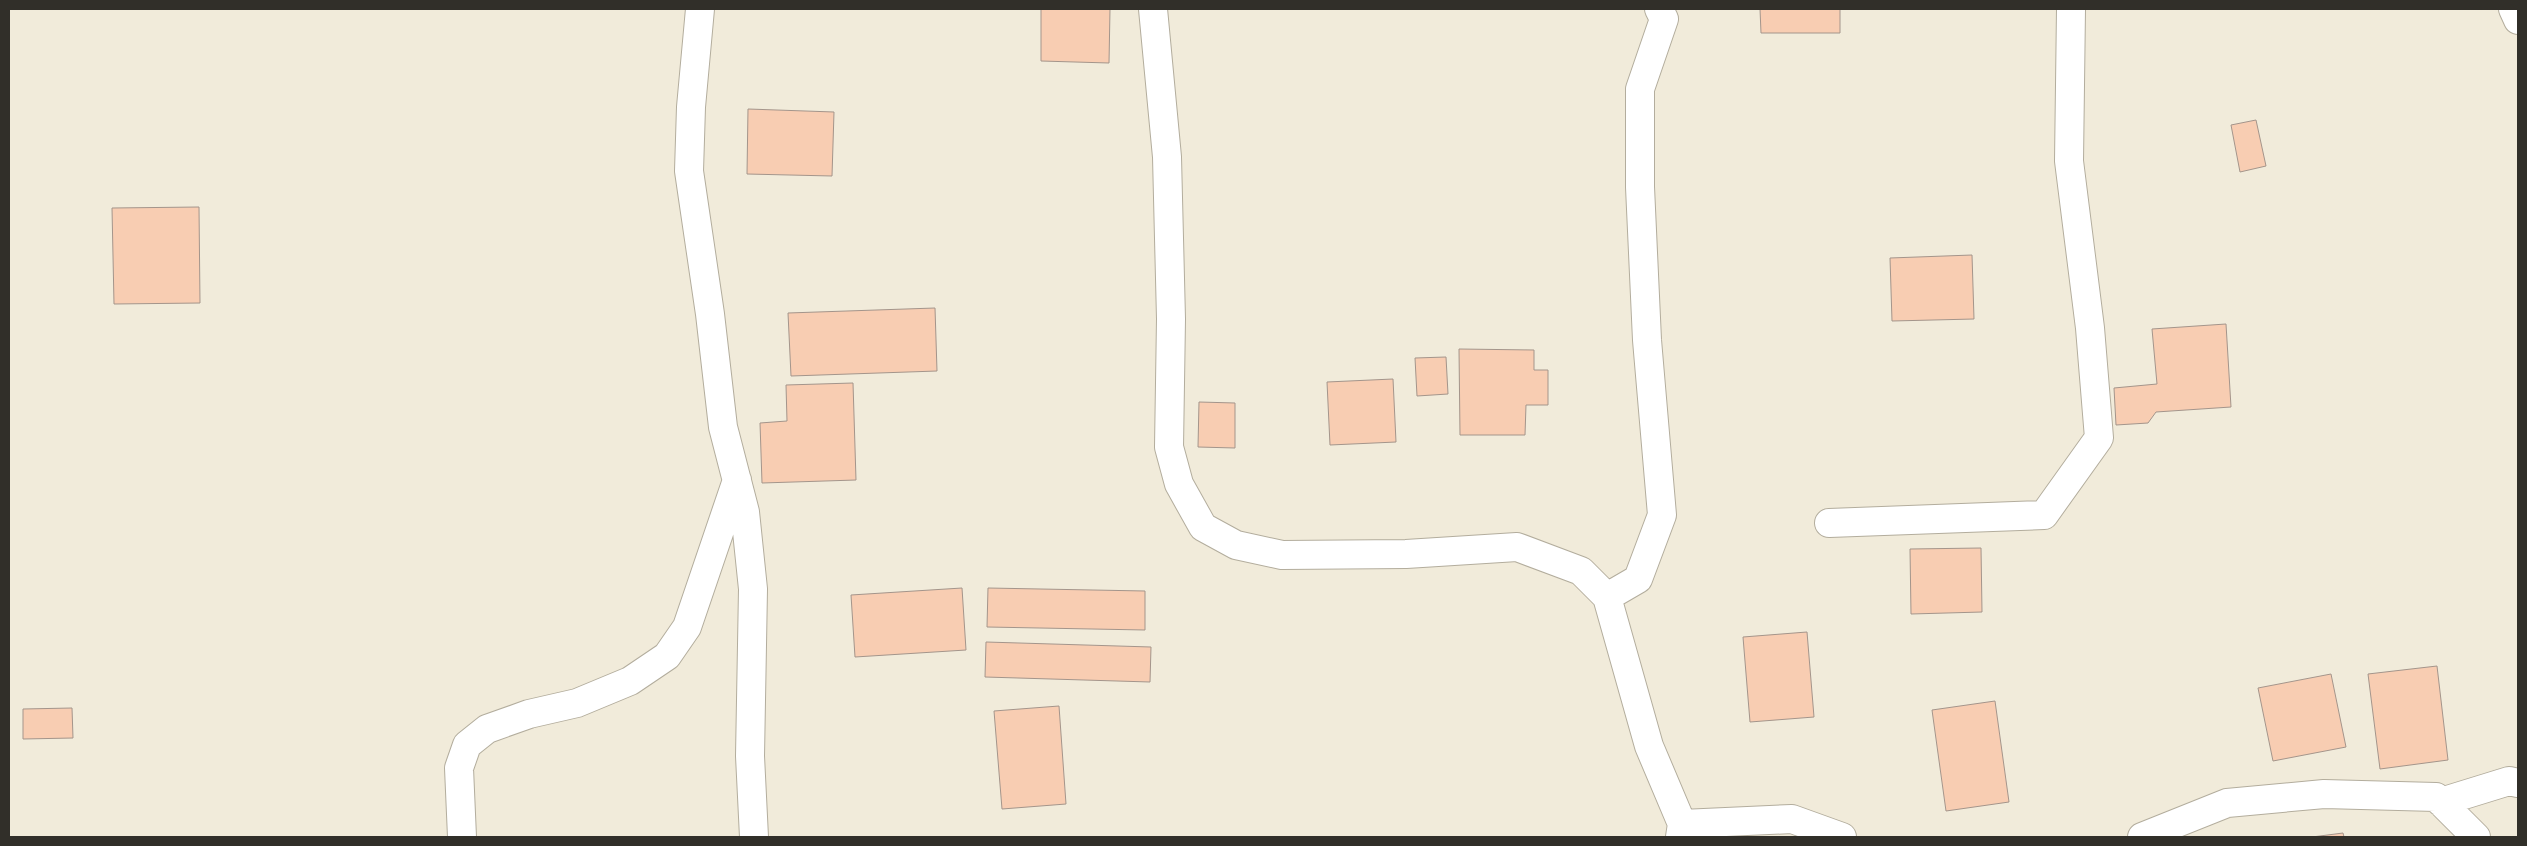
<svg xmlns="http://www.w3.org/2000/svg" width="2527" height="846" viewBox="0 0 2527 846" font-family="Quicksand,sans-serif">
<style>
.building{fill:#f8cdb2;stroke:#a4958b}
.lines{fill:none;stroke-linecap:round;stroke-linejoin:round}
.minor-casing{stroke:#b3ad9d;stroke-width:30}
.minor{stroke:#fff;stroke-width:28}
</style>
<rect width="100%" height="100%" fill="#f1ebda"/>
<path class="building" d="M1041,9h69l-1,54 -68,-2z
M1760,9h80v24h-79z
M748,109l86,3 -2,64 -85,-2z
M2256,120l10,46 -26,6 -9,-47z
M199,207l1,96 -86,1 -2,-96z
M1972,255l2,64 -82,2 -2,-63z
M935,308l2,63 -146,5 -3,-63z
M2226,324l5,83 -75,5 -8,11 -32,2 -2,-37 43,-4 -5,-55z
M1459,349l75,1v20h14v35h-22l-1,30h-65z
M1446,357l2,37 -31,2 -2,-38z
M1393,379l3,63 -66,3 -3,-63z
M853,383l3,97 -94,3 -2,-60 27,-2 -1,-36z
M1199,402l36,1v45l-37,-1z
M1981,548l1,64 -71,2 -1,-65z
M962,588l4,62 -111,7 -4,-62z
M988,588l157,3v39l-158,-3z
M1807,632l7,85 -64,5 -7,-85z
M986,642l165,5 -1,35 -165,-5z
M2437,666l11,94 -68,9 -12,-95z
M2331,674l15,73 -73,14 -15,-73z
M1995,701l14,101 -63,9 -14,-101z
M1059,706l7,98 -64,5 -8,-98z
M72,708l1,30 -50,1v-30z
M2343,833l1,4h-32z"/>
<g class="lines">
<g class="minor-casing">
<path id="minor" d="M700,9l-9,98 -2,64 21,143 13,113 22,85 8,77 -3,167 4,81
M1153,9l14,148 4,162 -2,128 10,37 24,43 33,18 46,10 124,-1 111,-7 64,24 26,26 42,149 33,78 -2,13
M2513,9l5,11
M1829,523l215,-8 55,-77 -9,-110 -21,-167 2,-152
M1607,597l31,-18 24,-64 -15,-175 -7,-153v-98l24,-70 -5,-10
M2441,802l68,-21 9,2
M1682,824l110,-5 50,18
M462,837l-3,-69 8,-23 20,-16 42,-15 48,-11 53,-22 37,-25 20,-29 50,-147
M2142,837l85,-34 97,-9 112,3 40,40"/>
</g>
<use href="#minor" class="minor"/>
</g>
<rect width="2527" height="846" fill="none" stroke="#312f29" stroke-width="20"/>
</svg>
